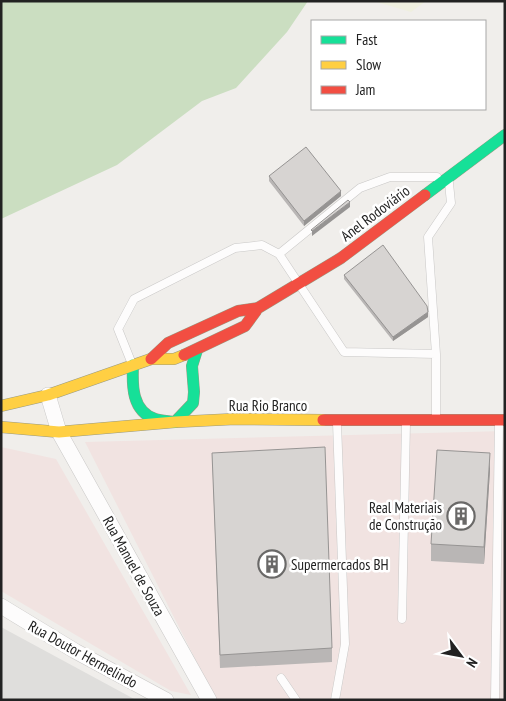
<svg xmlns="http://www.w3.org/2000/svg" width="506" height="701" viewBox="0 0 506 701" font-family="'PT Sans Narrow',sans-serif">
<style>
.residential{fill:#dfdedc}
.commercial{fill:#f1e3e1}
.farmland{fill:#efefdf}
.forest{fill:#cbdec1}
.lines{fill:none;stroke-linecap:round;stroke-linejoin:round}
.lane-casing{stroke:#c9c8c7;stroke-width:9}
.street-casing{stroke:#c9c8c7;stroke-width:16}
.fast-casing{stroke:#999a82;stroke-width:12}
.slow-casing{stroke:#999a82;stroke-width:12}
.jam-casing{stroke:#999a82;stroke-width:12}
.lane{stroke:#fdfcfc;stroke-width:8}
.street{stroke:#fdfcfc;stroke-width:15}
.fast{stroke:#16e098;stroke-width:11}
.slow{stroke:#ffcf43;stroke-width:11}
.jam{stroke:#f24e42;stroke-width:11}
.wall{fill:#b9b6b5}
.shaded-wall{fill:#969493}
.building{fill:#d7d4d2;stroke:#969493}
.labels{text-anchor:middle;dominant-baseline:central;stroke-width:5;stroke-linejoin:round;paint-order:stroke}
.street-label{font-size:15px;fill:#222;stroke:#fff}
.poi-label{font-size:15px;fill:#222;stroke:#fff;text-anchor:end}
</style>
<rect width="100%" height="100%" fill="#f0eeeb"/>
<path class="residential" d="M1,627l135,73h-135z"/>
<path class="commercial" d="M505,431v269h-289l-131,-258z
M1,447l55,12 135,236 -20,-4 -170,-100z"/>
<path class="farmland" d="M373,1h53l-15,11z"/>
<path class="forest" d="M1,1h307l-21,31 -51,56 -34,13 -85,64 -116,54z"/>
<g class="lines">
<g class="lane-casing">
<path id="lane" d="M279,254l81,-66 30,-11h47
M132,364l-14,-35 16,-30 101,-51 27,-3 17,9 65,98 92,2
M436,419v-65l-8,-117 23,-34 -2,-20
M402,619l4,-196
M281,678l15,22
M335,700l10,-56 -8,-221
M495,700l4,-278"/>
</g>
<g class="street-casing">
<path id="street" d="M48,395l11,37 150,268
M1,606l74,45 91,49"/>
</g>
<g class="fast-casing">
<path id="fast" d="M425,195l80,-60
M133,365c-1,21 -1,46 22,54 6,2 14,2 20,3l18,-19 1,-11 -2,-26 5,-16"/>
</g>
<g class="slow-casing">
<path id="slow" d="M1,406l47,-11 103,-36h23l10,-4
M1,427l58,5 116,-10 60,-3 88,1"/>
</g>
<g class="jam-casing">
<path id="jam" d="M184,355l61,-29 11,-15
M151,359l17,-16 70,-32 20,-3 83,-50 84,-63
M323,420h182"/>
</g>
<use href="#lane" class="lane"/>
<use href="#street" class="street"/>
<use href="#fast" class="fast"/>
<use href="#slow" class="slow"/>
<use href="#jam" class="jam"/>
</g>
<path class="wall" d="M269,176l72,20 -37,30 -35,-45z
M344,275l84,42 -35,24 -49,-62z
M212,453l120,195v14l-112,6z
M490,470l-6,94 -53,-3v-17z"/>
<path class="shaded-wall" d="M341,191v5l-37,30v-5z
M350,202v5l-38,29v-5z
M428,312v5l-35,24v-4z
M490,453v17l-6,94v-17z"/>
<path class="building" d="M306,147l35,44 -37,30 -35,-45z
M348,200l2,2 -38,29 -1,-1z
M383,245l44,61 1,6 -35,25 -49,-62z
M325,447l7,201 -112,7 -8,-202z
M437,450l53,3 -6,94 -53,-3z"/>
<defs>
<g id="building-ring" transform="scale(1.4375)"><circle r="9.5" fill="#fff" stroke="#6a6968" stroke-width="1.5"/><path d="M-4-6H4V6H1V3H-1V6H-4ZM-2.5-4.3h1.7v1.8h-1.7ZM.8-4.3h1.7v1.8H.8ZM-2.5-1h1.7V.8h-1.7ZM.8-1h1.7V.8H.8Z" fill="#6a6968"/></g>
</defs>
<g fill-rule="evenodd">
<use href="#building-ring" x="461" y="516"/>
<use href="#building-ring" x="272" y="564"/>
</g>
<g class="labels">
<g class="street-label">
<text transform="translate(375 213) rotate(-37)">Anel Rodoviário</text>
<text x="268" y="405">Rua Rio Branco</text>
<text transform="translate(134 566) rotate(61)">Rua Manuel de Souza</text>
<text transform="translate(83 654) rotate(29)">Rua Doutor Hermelindo</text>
</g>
<g class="poi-label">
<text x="442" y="507">Real Materiais<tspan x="442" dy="17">de Construção</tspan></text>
<text x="291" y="564" text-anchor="start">Supermercados BH</text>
</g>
</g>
<rect width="506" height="701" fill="none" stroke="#222222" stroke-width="5"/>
<rect x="311" y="20" width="175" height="90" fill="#ffffff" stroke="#a7a7a7"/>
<rect x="321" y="36" width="25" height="8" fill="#16e098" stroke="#a7a7a7"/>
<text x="356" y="45" font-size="15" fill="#222222">Fast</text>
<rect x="321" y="61" width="25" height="8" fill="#ffcf43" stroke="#a7a7a7"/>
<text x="356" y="70" font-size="15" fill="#222222">Slow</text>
<rect x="321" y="86" width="25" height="8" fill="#f24e42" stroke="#a7a7a7"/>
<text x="356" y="95" font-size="15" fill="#222222">Jam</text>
<g transform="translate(461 656) rotate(122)" stroke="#ffffff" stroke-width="4" paint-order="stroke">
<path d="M0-4L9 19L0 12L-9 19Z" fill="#222222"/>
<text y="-8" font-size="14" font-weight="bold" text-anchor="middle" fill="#222222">N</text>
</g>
</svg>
